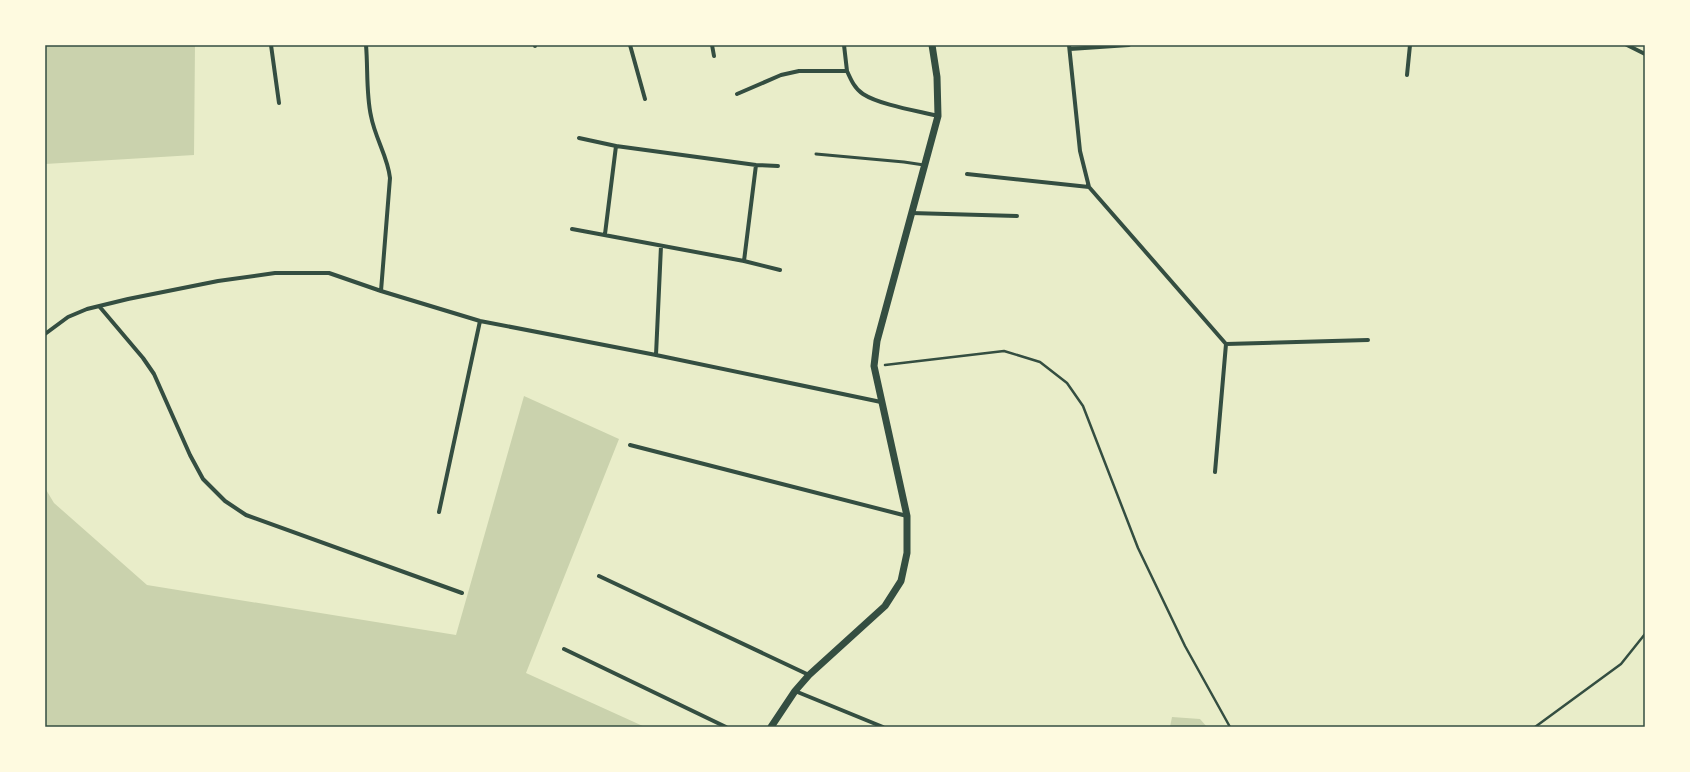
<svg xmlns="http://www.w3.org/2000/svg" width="1690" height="772" viewBox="0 0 1690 772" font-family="Roboto,sans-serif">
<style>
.green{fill:#cad2ad}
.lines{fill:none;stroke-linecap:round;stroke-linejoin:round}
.path{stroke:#344e41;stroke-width:2.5}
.service{stroke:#344e41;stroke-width:3}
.minor{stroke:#344e41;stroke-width:4}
.tertiary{stroke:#344e41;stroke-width:7}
.neatline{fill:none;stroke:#344e41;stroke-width:1.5}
</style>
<rect width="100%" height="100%" fill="#e9edc9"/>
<path class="green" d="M45,45h150l-1,110 -149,9z
M524,396l95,43 -93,234 119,54h-600v-239l9,15 93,82 309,50z
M1172,717l28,2 7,8h-37z"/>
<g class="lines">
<path class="path" d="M885,365l119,-14 36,11 27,21 16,23 55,142 47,98 45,81
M1535,727l86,-63 24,-30"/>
<path class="service" d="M816,154l88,8 20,3"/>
<path class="minor" d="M271,45l8,58
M366,45c2,23 0,49 5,71 4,22 17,41 19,62l-9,113
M535,45v1
M630,45l15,54
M712,45l2,11
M844,45l3,26
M1069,45l11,106 9,36 137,157
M1627,45l18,9
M1070,49l59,-4
M1407,75l3,-30
M737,94l44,-19 18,-4h48c4,9 8,18 16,23 17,11 55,17 75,22
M579,138l37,8
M967,174l122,13
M911,213l106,3
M572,229l172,32 36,9
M605,234l11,-88 140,19 22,1
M744,261l12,-96
M99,306l44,52 11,16 36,81 13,24 22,22 21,14 216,78
M45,334l23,-17 19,-8 41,-10 90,-18 57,-8h54l52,18 99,30 176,34 225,47
M1226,344l142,-4
M656,355l5,-109
M630,445l277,71
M1215,472l11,-128
M439,512l41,-191
M599,576l210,99
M564,649l162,78
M795,691l88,36"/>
<path class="tertiary" d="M771,727l24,-36 14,-16 76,-69 16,-25 6,-28v-37l-33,-150 3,-25 61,-225 -1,-39 -5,-32"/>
</g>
<rect width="1690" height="772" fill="none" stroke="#fefae0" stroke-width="92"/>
<rect x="46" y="46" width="1598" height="680" class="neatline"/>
</svg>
